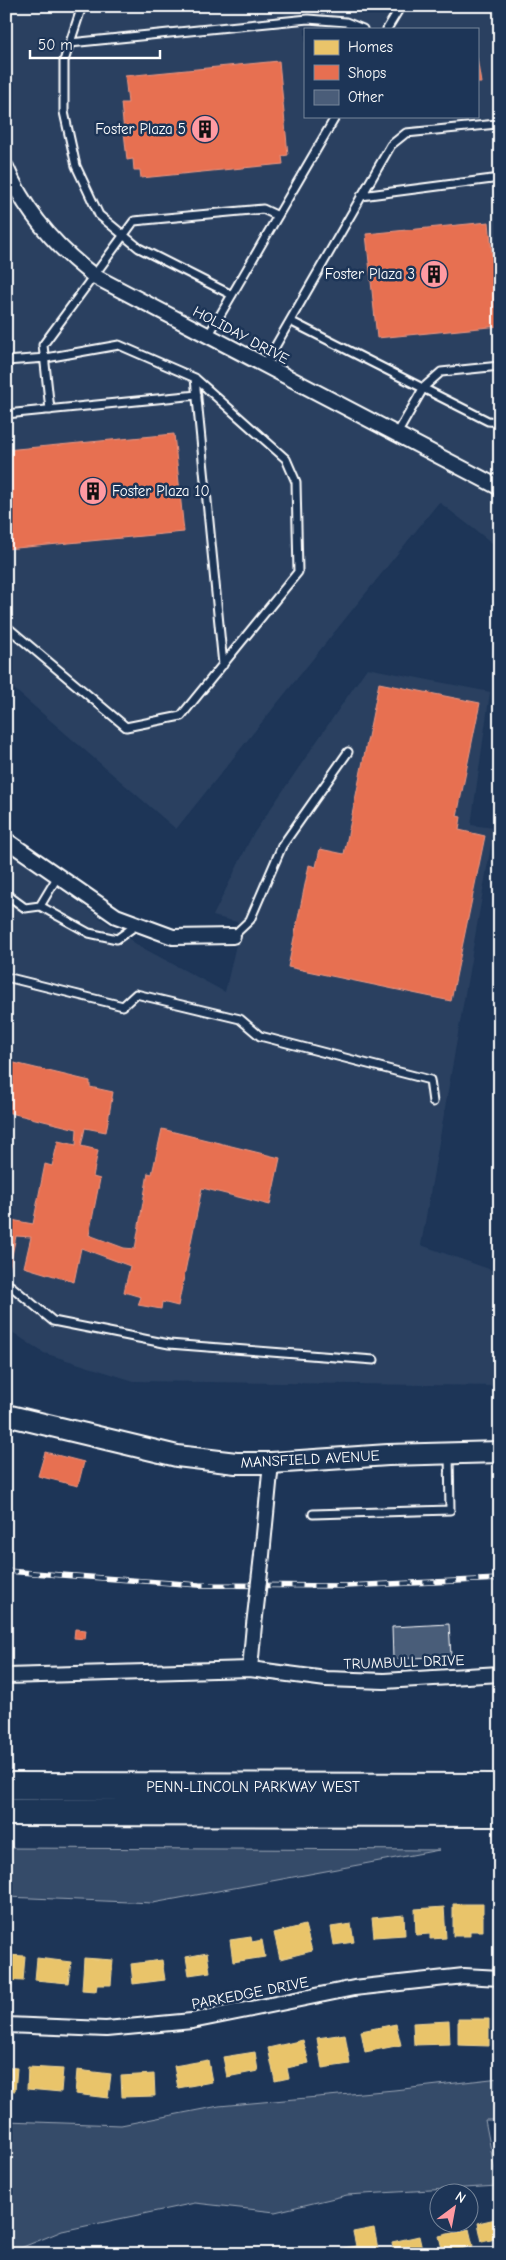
<svg xmlns="http://www.w3.org/2000/svg" width="506" height="2260" viewBox="0 0 506 2260" font-family="'Comic Neue',sans-serif">
<style>
.built{fill:#2a4161;fill-rule:evenodd}
.green{fill:#364b69;stroke:#9aa5b4}
.homes{fill:#e9c46a;stroke:#f0d697}
.shops{fill:#e76f51;stroke:#ee9a85}
.building{fill:#4a5d79;stroke:#fff}
.lines{fill:none;stroke-linecap:round;stroke-linejoin:round}
.lane-casing{stroke:#fff;stroke-width:11}
.street-casing{stroke:#fff;stroke-width:18}
.secondary-casing{stroke:#fff;stroke-width:24}
.highway-casing{stroke:#fff;stroke-width:30}
.lane{stroke:#1d3557;stroke-width:7}
.street{stroke:#1d3557;stroke-width:14}
.secondary{stroke:#1d3557;stroke-width:20}
.highway{stroke:#1d3557;stroke-width:26}
.rail-casing{stroke:#fff;stroke-width:5.5}
.rail{stroke:#1d3557;stroke-width:4;stroke-dasharray:11;stroke-linecap:butt}
.street-bridge-casing{stroke:#fff;stroke-width:18;stroke-linecap:butt}
.street-bridge{stroke:#1d3557;stroke-width:14}
.labels{text-anchor:middle;dominant-baseline:central;stroke-width:5;stroke-linejoin:round;paint-order:stroke}
.poi-label{font-size:15px;fill:#fff;stroke:#1d3557;text-anchor:end}
.street-label{font-size:15px;fill:#fff;stroke:#1d3557}
</style>
<rect width="100%" height="100%" fill="#1d3557"/>
<filter id="ink" filterUnits="userSpaceOnUse"><feTurbulence type="fractalNoise" baseFrequency=".02" numOctaves="2"/><feDisplacementMap in="SourceGraphic" scale="10" xChannelSelector="R" yChannelSelector="G"/><feConvolveMatrix kernelMatrix="1 2 1 2 8 2 1 2 1" color-interpolation-filters="sRGB"/></filter>
<g filter="url(#ink)">
<path class="built" d="M6,6h494v543l-61,-47 -263,327 -170,-147zM305,29h172v87h-172z
M367,668l123,24 -19,133 23,3 -73,417 79,28v113l-366,-5 -90,-28 -38,-25v-478l133,96 86,46 16,-69 -28,-7 39,-80z"/>
<path class="green" d="M6,1848l433,2 -286,53 -147,-6z
M500,2078v42h-15l13,66 -151,9 -72,17 -80,-9 -133,28 -56,23v-133l115,4 98,-19 175,-16z"/>
<path class="homes" d="M453,1904h30v27h-13v5h-17z
M497,1904h3v31l-1,-5 -3,-1z
M444,1907l2,31 -16,1v-5l-14,1 -1,-26z
M404,1915l1,20 -31,2 -2,-19z
M351,1924l3,18 -20,3 -3,-18z
M305,1925l7,26 -32,8 -6,-26z
M251,1937l1,5 10,-2 3,17 -32,5 -3,-22z
M207,1953l3,19 -21,3 -3,-18z
M6,1955l19,1 -2,25 -17,-1z
M37,1958l34,4 -3,21 -33,-3z
M84,1958l29,2 -2,25h-14l-1,6 -14,-1z
M162,1960l3,20 -32,4 -2,-20z
M458,2019h31v27l-31,-1z
M449,2021l1,23 -36,1 -1,-22z
M396,2024l5,21 -36,7 -4,-21z
M345,2034l5,30 -28,4 -5,-30z
M303,2040l6,23 -22,5 2,10 -14,3 -7,-33z
M255,2052l3,19 -31,6 -4,-20z
M208,2060l4,22 -34,6 -4,-22z
M6,2067l11,1 -2,23 -9,-1z
M28,2067l35,2 -2,23 -34,-3z
M77,2070l34,4 -3,24 -33,-4z
M154,2074l1,22 -33,1 -1,-21z
M500,2218v20l-18,4 -4,-19z
M374,2228l5,26h-34l-1,-6 12,-2 -3,-14z
M469,2229l4,17 -30,7 -4,-17z
M419,2236l4,18h-29l-2,-12z"/>
<path class="shops" d="M477,58l4,25h-4z
M279,61l9,94 -6,1 1,8 -142,14 -1,-8h-6l-1,-11 -6,1 -6,-57h7l-3,-27z
M489,222l4,42h3l2,20h-3l5,42 -123,12 -11,-104z
M174,434l10,98 -178,17v-99z
M379,683l101,20 -23,113 4,1 -2,13 26,6 -34,165 -163,-34 21,-102 7,2 4,-18 24,5z
M6,1061l84,20v6l23,5 -7,40 -21,-4 -4,18 17,4 -5,27 7,2 -11,56 35,13 11,1 13,-76 4,1 10,-45 118,29 -10,47 -68,-17 -24,118 -16,-4 -1,7 -23,-4 3,-8 -17,-5 6,-26 -49,-18 -7,34 -50,-15 7,-30 -15,-1 -7,34 -3,-1v-50l27,5 12,-60 7,2 6,-25 18,4 1,-16 -71,-17z
M45,1452l39,10 -6,24 -40,-10z
M75,1629l11,1 -1,9 -11,-1z"/>
<path class="building" d="M449,1624l2,32 -58,3 -1,-32z"/>
<g class="lines">
<g class="lane-casing">
<path id="lane" d="M82,6l-18,55v51l12,54 23,49 40,33 93,47
M387,29l14,-23
M70,43l238,-24 38,3 17,7
M361,196l139,-18
M290,321l198,100 12,1
M208,336l128,-220
M6,361l40,-3 73,-13 76,33 91,81 10,23 2,90 -117,144 -55,11 -120,-101
M264,366l127,-221 15,-12 91,-9 3,4
M195,378l28,287
M50,410l-7,-65 91,-124 129,-12 15,7
M6,414l191,-19
M397,434l27,-47 17,-15 59,-6
M490,482l10,-6
M6,894l19,14 15,-2 18,-30
M40,906l49,27 28,6 21,-15
M233,936l17,-16 32,-74 66,-94
M6,977l117,29 13,-12 104,25 20,17 170,44 3,22
M6,1284l5,2 42,35 116,23 205,16
M313,1514l137,-4 -1,-56"/>
</g>
<g class="street-casing">
<path id="street" d="M6,167c19,45 50,80 88,109l406,212
M6,840l110,76 57,21 60,-1
M262,1555l9,-92
M250,1669l4,-44
M6,1676l244,-7 76,10 58,2 116,-7
M6,2025l100,4 86,-8 162,-33 110,-12 36,2"/>
</g>
<g class="secondary-casing">
<path id="secondary" d="M6,1415l171,41 59,7h35l117,-8 112,-3"/>
</g>
<g class="highway-casing">
<path id="highway" d="M6,1786l494,1
M6,1812l494,1"/>
</g>
<use href="#lane" class="lane"/>
<use href="#street" class="street"/>
<use href="#secondary" class="secondary"/>
<use href="#highway" class="highway"/>
<g class="rail-casing">
<path id="rail" d="M6,1571l193,14 146,1 155,-7"/>
</g>
<use href="#rail" class="rail"/>
<g class="street-bridge-casing">
<path id="street-bridge" d="M254,1625l8,-70"/>
</g>
<use href="#street-bridge" class="street-bridge"/>
</g>
</g>
<defs>
<g id="building-disc" transform="scale(1.4375)"><circle r="9.5" fill="#ff9aa2" stroke="#1d3557"/><path d="M-4-6H4V6H1V3H-1V6H-4ZM-2.5-4.3h1.7v1.8h-1.7ZM.8-4.3h1.7v1.8H.8ZM-2.5-1h1.7V.8h-1.7ZM.8-1h1.7V.8H.8Z" fill="#111"/></g>
</defs>
<g fill-rule="evenodd">
<use href="#building-disc" x="205" y="129"/>
<use href="#building-disc" x="434" y="274"/>
<use href="#building-disc" x="93" y="491"/>
</g>
<g class="labels">
<g class="poi-label">
<text x="186" y="129">Foster Plaza 5</text>
<text x="415" y="274">Foster Plaza 3</text>
<text x="112" y="491" text-anchor="start">Foster Plaza 10</text>
</g>
<g class="street-label">
<text transform="translate(241 335) rotate(28)">HOLIDAY DRIVE</text>
<text transform="translate(310 1459) rotate(-3)">MANSFIELD AVENUE</text>
<text transform="translate(404 1662) rotate(-2)">TRUMBULL DRIVE</text>
<text x="253" y="1787">PENN-LINCOLN PARKWAY WEST</text>
<text transform="translate(250 1993) rotate(-11)">PARKEDGE DRIVE</text>
</g>
</g>
<rect width="506" height="2260" fill="none" stroke="#1d3557" stroke-width="25"/>
<rect x="12" y="12" width="481" height="2235" fill="none" stroke="#fff" stroke-width="2" filter="url(#ink)"/>
<rect x="304" y="28" width="175" height="90" fill="#1d3557" stroke="#77869a"/>
<rect x="314" y="40" width="25" height="15" fill="#e9c46a" stroke="#77869a"/>
<text x="348" y="52" font-size="15" fill="#ffffff">Homes</text>
<rect x="314" y="65" width="25" height="15" fill="#e76f51" stroke="#77869a"/>
<text x="348" y="78" font-size="15" fill="#ffffff">Shops</text>
<rect x="314" y="90" width="25" height="15" fill="#4a5d79" stroke="#77869a"/>
<text x="348" y="102" font-size="15" fill="#ffffff">Other</text>
<g transform="translate(454 2208) rotate(32)"><circle r="24" fill="#1d3557" stroke="#77869a"/>
<path d="M0-4L9 19L0 12L-9 19Z" fill="#ff9aa2"/>
<text y="-8" font-size="14" font-weight="bold" text-anchor="middle" fill="#ffffff">N</text>
</g>
<path d="M30 50v8h130v-8" fill="none" stroke="#ffffff" stroke-width="2.5"/>
<text x="38" y="50" font-size="15" fill="#ffffff" stroke="#1d3557" stroke-width="4" paint-order="stroke">50 m</text>
</svg>
